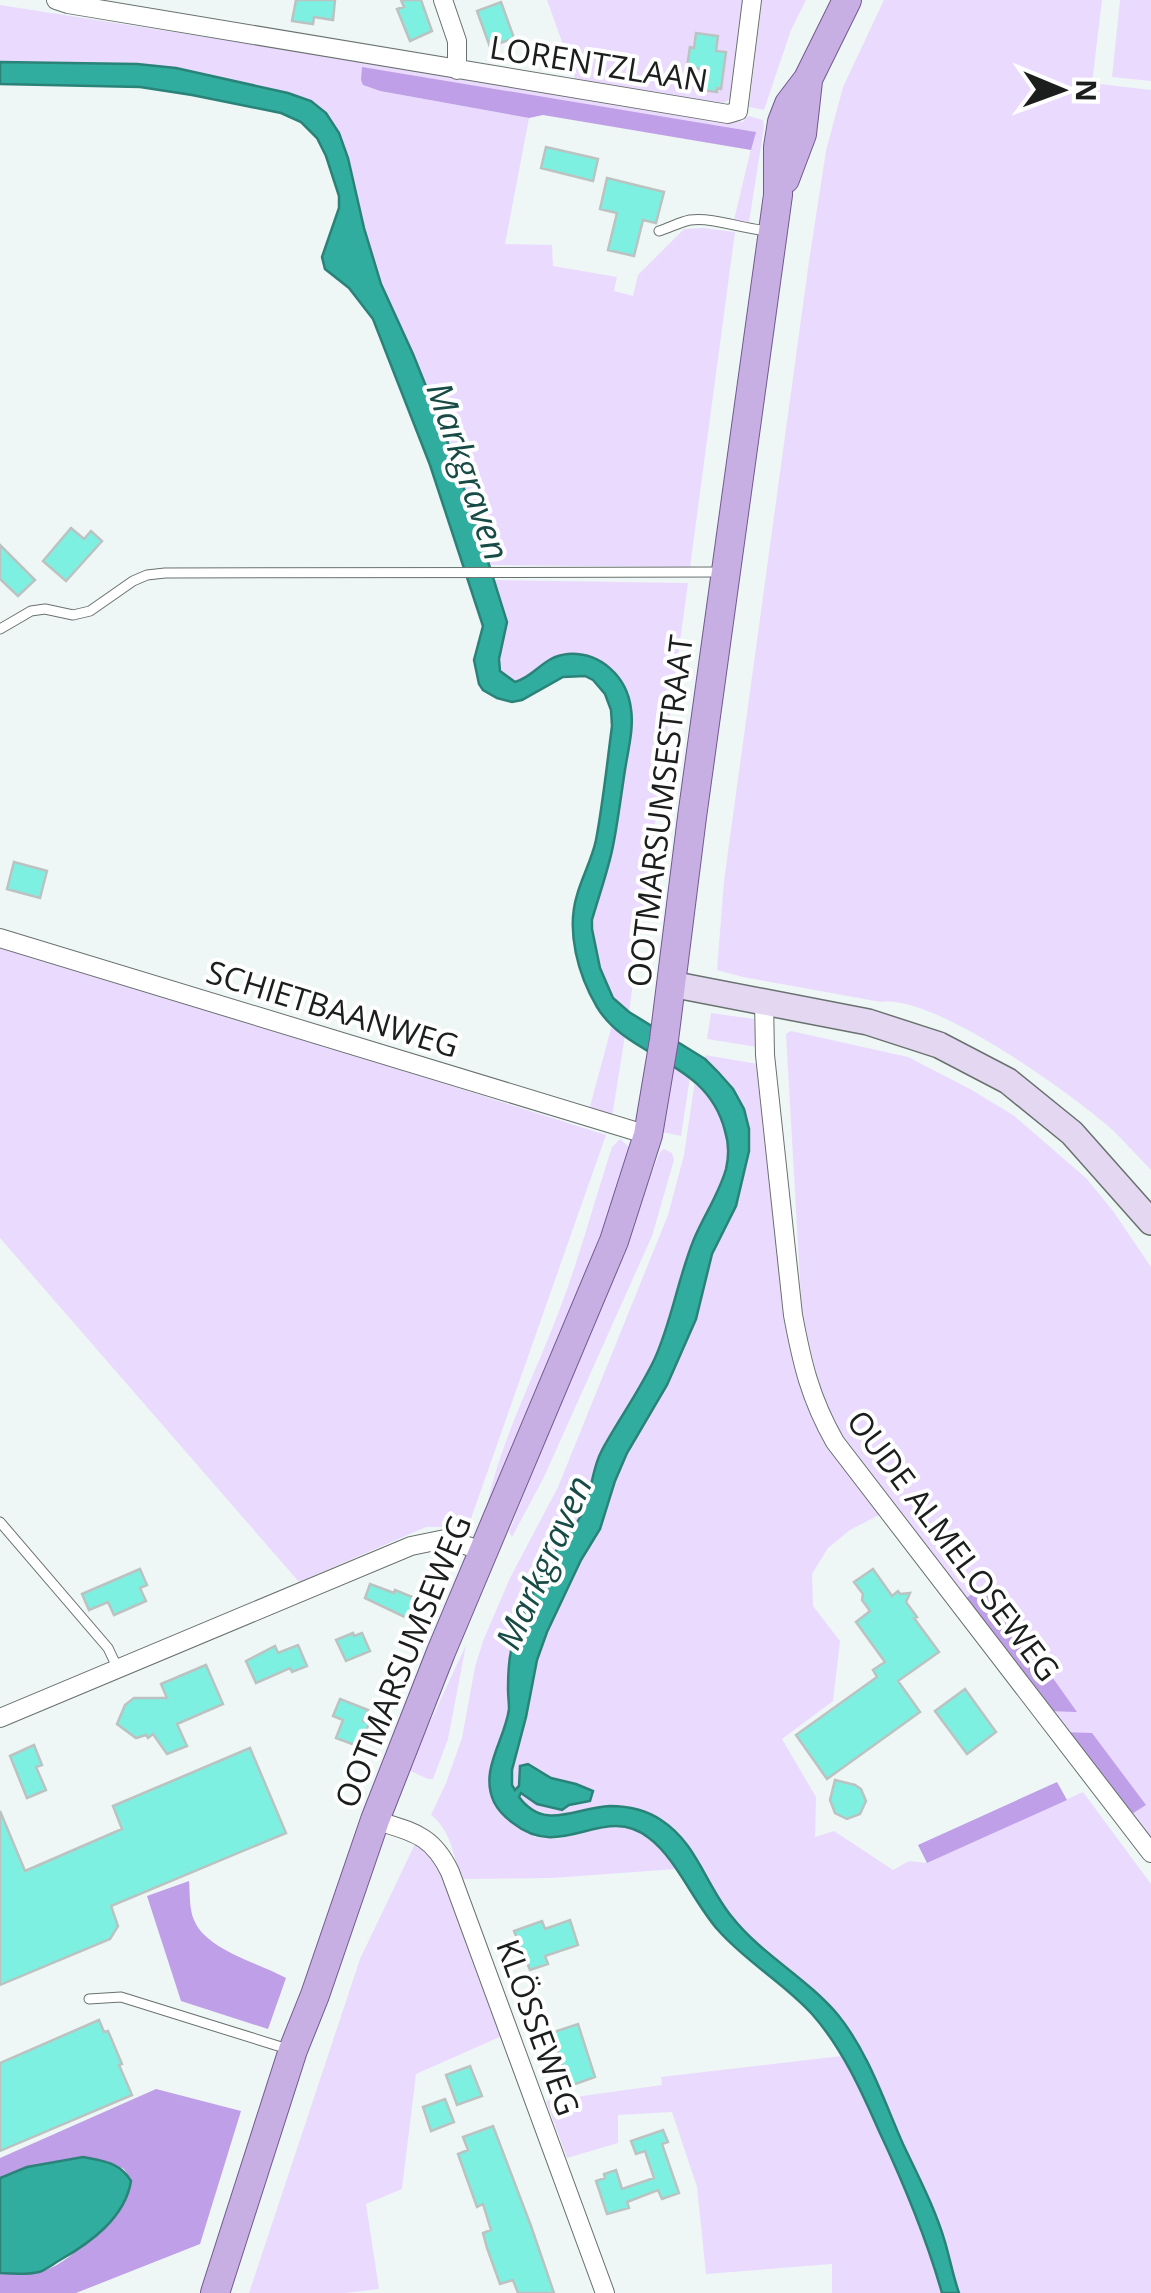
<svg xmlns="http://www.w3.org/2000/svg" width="1151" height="2293" viewBox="0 0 1151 2293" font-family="'Open Sans',sans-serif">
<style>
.green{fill:#eadbfe}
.forest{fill:#bf9fe8}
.water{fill:#31ad9f;stroke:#2a8278;stroke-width:2.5}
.building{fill:#7ef0e1;stroke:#bac3c1;stroke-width:2.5}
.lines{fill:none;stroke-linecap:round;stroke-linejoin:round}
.lane-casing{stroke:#69716f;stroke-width:11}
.street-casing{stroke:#69716f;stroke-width:20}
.secondary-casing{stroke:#69716f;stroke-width:28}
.primary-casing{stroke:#725991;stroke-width:30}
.lane{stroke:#fff;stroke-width:9}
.street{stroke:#fff;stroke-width:18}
.secondary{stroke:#e3d7f1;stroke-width:25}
.primary{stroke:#c7afe3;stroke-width:28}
.labels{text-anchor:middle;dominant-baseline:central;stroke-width:8;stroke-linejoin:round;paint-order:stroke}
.street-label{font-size:32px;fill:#1b1e1d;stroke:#fff}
.water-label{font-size:35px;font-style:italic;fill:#184b45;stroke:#fff}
</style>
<rect width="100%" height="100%" fill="#eef7f5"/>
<path class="green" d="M547,0h199l-15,99 -12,6 -143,-24z
M762,0h44l-15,30 -27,80 -15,-3z
M884,0h218l-10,83 59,7v1080c-14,-14 -28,-31 -43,-44 -41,-35 -175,-132 -227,-124l-138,-25 -26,-7 7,-89 85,-620 17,-110 17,-64z
M1120,0h31v81l-39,-4z
M0,5l212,33 1,-4 530,88 2,-4 4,-2 14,4 1,7 -15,95 -2,1 -13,-3 21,-88 -393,-64 1,17 17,6 149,27 -24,126 47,1 1,21 64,11 -3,14 19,5 5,-21 46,-46 19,-1 32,4 -45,335 -202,-2c-21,-71 -45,-142 -75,-210 -10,-24 -22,-47 -32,-70l-13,3 -12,-102 -68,-93 -93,-22 -58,-7 -137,-2z
M493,580l195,3 -59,429 -16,-14 -6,-12 -7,-18 -8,-39 7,-34 14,-48 18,-120 -23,-61 -79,9 -15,7 -14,-11 -1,-12 8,-37z
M0,943l606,192 -138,392h-42l-127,55 -299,-344z
M711,1013l43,6 3,28 -50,-8z
M612,1025l13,10 -13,82 -23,-7z
M791,1031l117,26 62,32 43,26 73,63 27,33 38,56v589l-27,-37 21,-14 -85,-73 -16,-20 32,-1 -112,-111 -115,-153 -24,-38 -23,-93 -16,-282z
M705,1055l53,9 28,252 41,124 52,75 -29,15 -22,18 -16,26 1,32 27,35 -7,60 -51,38 34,58 -1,40 19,-6 59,39 16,-9 18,2 156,-71 68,92v409h-192l-15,-54 -62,-147 -42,-74 -31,-33 -66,-55 -14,-16 -41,-68 -26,-25 -53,-15 -55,10 -25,-8 -10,-11 3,-4 15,11h46l-7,-20 -25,-6 -23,-14 -8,22 -5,4 -3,-5v-15l14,-53 11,-57 10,-28 34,-72 19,-31 15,-48 12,-28 40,-68 29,-66 16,-65 24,-48 13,-55 -31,-79 -13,-13z
M673,1064l17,13 -9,59 -19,-4z
M695,1080l20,25 8,15 5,21 -1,23 -15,44 -15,24 -15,40 -12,48 -16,38 -25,47 -31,51 -10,43 -8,20 -26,35 -42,90 -4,44 1,21 -20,63 18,47 28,18 22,2 49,-12h23l19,9 16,16 12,17 -124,9 -92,1c-6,-24 -9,-48 -29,-64l15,-32 16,-45 13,-71 8,-26 27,-63 48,-91 110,-272 16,-60z
M620,1139l10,9 -26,87 -120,287c12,-76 52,-147 78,-219 19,-51 33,-104 50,-156z
M664,1149l8,4 2,7 -22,76 -108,241 -32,60 -3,-5 151,-380z
M466,1645l-18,94 -15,40h-5l-20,-9z
M415,1844l8,3 22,25 59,163 -88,39 -14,115 -36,15 13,85 -34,4h-96l111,-334z
M842,2056c41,75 76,154 100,237h-110v-29l-126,10 -9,-87 -25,-75 -54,3v28l-51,15 -21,-57 116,-16 -1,-8z"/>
<path class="forest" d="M362,67l394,65 -5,18 -208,-35 -14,3 -149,-27 -17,-6 -2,-5z
M983,1585l25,30 69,97 -33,-1 -80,-111z
M1060,1732l32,1 54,72 -22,14z
M1057,1782l10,18 -140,63 -9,-18z
M189,1881c1,12 0,28 5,39 12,30 65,43 92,58l-18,51 -87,-28 -34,-105z
M156,2089l85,22 -41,133 -124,49h-76v-20c13,0 28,3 41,-1 42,-14 65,-57 90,-91l-7,-12 -17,-8 -80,6 -27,11v-20z"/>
<path class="water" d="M0,62l137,2 39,4 112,25 23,8 15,12 13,20 9,25 16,70 17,56 32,70 29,72 33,94 32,102 -8,37 1,12 15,11c21,-6 28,-26 53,-28 32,-2 59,22 63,55 3,19 -3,41 -6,61 -4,25 -7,51 -12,76 -5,25 -14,49 -21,74v9l8,39 13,30 16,14 76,47 13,13 15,17 11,20 5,20v22l-13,55 -24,48 -16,65 -29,66 -40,68 -12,28 -15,48 -19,31 -34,72 -10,28 -11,57 -14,53v15l3,5 4,-4 1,-20 8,-2 23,14 25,6 17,7 -3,10 -21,4 -7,5 -25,-6 -16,-11 -2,4c26,35 57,10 91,9 17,0 36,4 51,14 36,23 45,66 71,97 29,37 75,61 106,98 30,37 46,86 65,129 15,32 32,64 42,98 5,17 8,34 14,51h-17c-16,-56 -38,-109 -63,-162 -18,-41 -37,-83 -67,-117 -28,-31 -66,-52 -94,-84 -24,-27 -42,-72 -69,-92 -46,-36 -86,25 -136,-15 -7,-5 -15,-13 -19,-21 -15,-32 11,-62 15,-93 0,-7 -1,-13 -1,-20 0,-14 1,-33 5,-47 7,-23 28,-68 41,-88 8,-14 20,-25 28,-40 10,-20 9,-44 20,-64 17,-31 38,-60 53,-92 17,-38 23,-80 39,-119 10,-24 25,-45 32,-70 3,-13 3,-26 -1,-38 -18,-72 -96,-71 -128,-124 -19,-32 -31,-76 -20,-112 5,-18 15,-36 19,-55 7,-37 11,-76 16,-114l-1,-16 -6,-16 -12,-14 -8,-4 -22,1 -41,23 -10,2 -15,-4 -14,-8 -4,-6 -5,-24 9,-34 -53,-161 -57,-146 -24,-31 -24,-19 -3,-12 17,-49v-12l-13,-40 -9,-18 -16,-16 -20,-9 -89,-18 -52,-8 -140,-3z
M83,2157c20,4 37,5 48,24 -6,37 -41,62 -71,79 -7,4 -14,10 -21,12 -12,3 -26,2 -39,1v-95l27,-11z"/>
<path class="building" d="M296,0h39l-2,20 -19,-3 -1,7 -21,-3z
M401,0h20l11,31 -22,10 -13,-32 7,-2z
M501,2l13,36 -24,9 -13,-36z
M696,33l22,3 -2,15 10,1 -5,37 -4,-1v4l-15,-2 1,-4h-5l3,-17 -14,-2 3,-20 4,1z
M546,147l52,12 -5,22 -52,-13z
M607,178l57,14 -8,31 -13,-3 -9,36 -26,-6 9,-37 -17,-4z
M71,528l13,11 7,-8 11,10 -36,40 -23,-20z
M0,545l35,35 -17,16 -18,-17z
M14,862l33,9 -7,27 -33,-9z
M140,1569l7,16 -7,3 6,13 -32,14 -6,-13 -19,8 -7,-16z
M873,1569l19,27 6,-5 2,3 10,-1 -4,9 11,15 -3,1 25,34 -41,29 22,31 -93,67 -31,-44 81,-58 -4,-7 12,-8 -29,-40 14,-11 -8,-11 1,-6 -9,-12z
M370,1584l24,9 1,-3 22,9 -8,20 -44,-21z
M353,1633l1,3 8,-3 8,18 -24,10 -10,-21z
M298,1645l9,21 -15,6 -2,-4 -34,15 -10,-22 29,-15 3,7z
M206,1665l17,39 -46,20 10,22 -20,8 -14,-20 -5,4 -2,-3 -10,3 -19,-14 8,-19 9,-7h33l-6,-14z
M965,1689l31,43 -29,22 -32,-43z
M340,1699l28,11 -5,11 6,2 -9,24 -24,-9 7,-18 -10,-4z
M34,1745l8,20 -6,2 10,23 -19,8 -17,-42z
M250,1748l36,85 -175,73 7,20 -8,13 -110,46v-174l25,60 97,-42 -9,-23z
M835,1780l20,5 6,4 5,12 -6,13 -13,5 -12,-6 -5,-13z
M570,1920l8,25 -33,11 3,8 -18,6 -16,-39 28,-10 3,8z
M99,2020l5,12 4,-1 14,33 -3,1 13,30 -132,56v-88z
M578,2024l17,53 -25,9 -19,-53z
M470,2066l12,30 -25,9 -11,-30z
M445,2099l9,23 -23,9 -8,-24z
M493,2126l38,100 23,67h-36l-5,-13 -13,4 -13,-36 -4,-15 8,-3 -8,-26 -6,3 -19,-53 10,-4 -5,-13z
M663,2130l5,12 -6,2 17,49 -17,6 -4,-9 -31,12 2,6 -22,6 -11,-33 9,-3 -1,-4 12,-4 6,19 32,-11 -9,-27 -9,3 -5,-13z"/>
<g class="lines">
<g class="lane-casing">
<path id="lane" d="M659,231c10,-3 21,-9 31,-11 26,-3 54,10 81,11
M0,629l31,-18 14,-2 28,6 17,-4 43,-30 14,-6 18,-2 555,-1
M0,1522l108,126 10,21
M89,1999l32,-2 170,53"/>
</g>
<g class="street-casing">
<path id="street" d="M56,0l12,4 660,110 10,-3 14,-111
M443,0l14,41v29
M0,938l648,197
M764,1000l1,55 28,260c9,48 17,83 42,127l316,411
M0,1718l411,-172 34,-7 39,12
M375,1820c37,12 57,14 75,52l155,421"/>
</g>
<g class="secondary-casing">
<path id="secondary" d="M671,984l197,38 71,23 69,36 64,52 79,89"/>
</g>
<g class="primary-casing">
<path id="primary" d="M785,179l17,-45 6,-53
M215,2293l78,-243 22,-55 60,-175 66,-168 173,-411 34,-106 16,-95 28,-223 86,-622v-48l4,-25 7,-18 19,-25 39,-79"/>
</g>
<use href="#lane" class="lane"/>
<use href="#street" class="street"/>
<use href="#secondary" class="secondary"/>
<use href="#primary" class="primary"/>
</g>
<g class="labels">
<g class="street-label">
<text transform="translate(599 63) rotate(9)">LORENTZLAAN</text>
<text transform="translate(659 811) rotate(-83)">OOTMARSUMSESTRAAT</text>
<text transform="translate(333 1008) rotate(17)">SCHIETBAANWEG</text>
<text transform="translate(954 1545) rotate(53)">OUDE ALMELOSEWEG</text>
<text transform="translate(402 1661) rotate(-68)">OOTMARSUMSEWEG</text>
<text transform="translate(539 2027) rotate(70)">KLÖSSEWEG</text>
</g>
<g class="water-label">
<text transform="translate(469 471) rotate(71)">Markgraven</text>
<text transform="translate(543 1562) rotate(-66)">Markgraven</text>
</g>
</g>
<g transform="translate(1061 90) rotate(91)" stroke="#ffffff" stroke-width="8" paint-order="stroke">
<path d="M0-8L18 38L0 25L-18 38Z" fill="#1b1e1d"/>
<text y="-15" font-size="28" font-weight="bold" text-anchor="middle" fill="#1b1e1d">N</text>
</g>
</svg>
